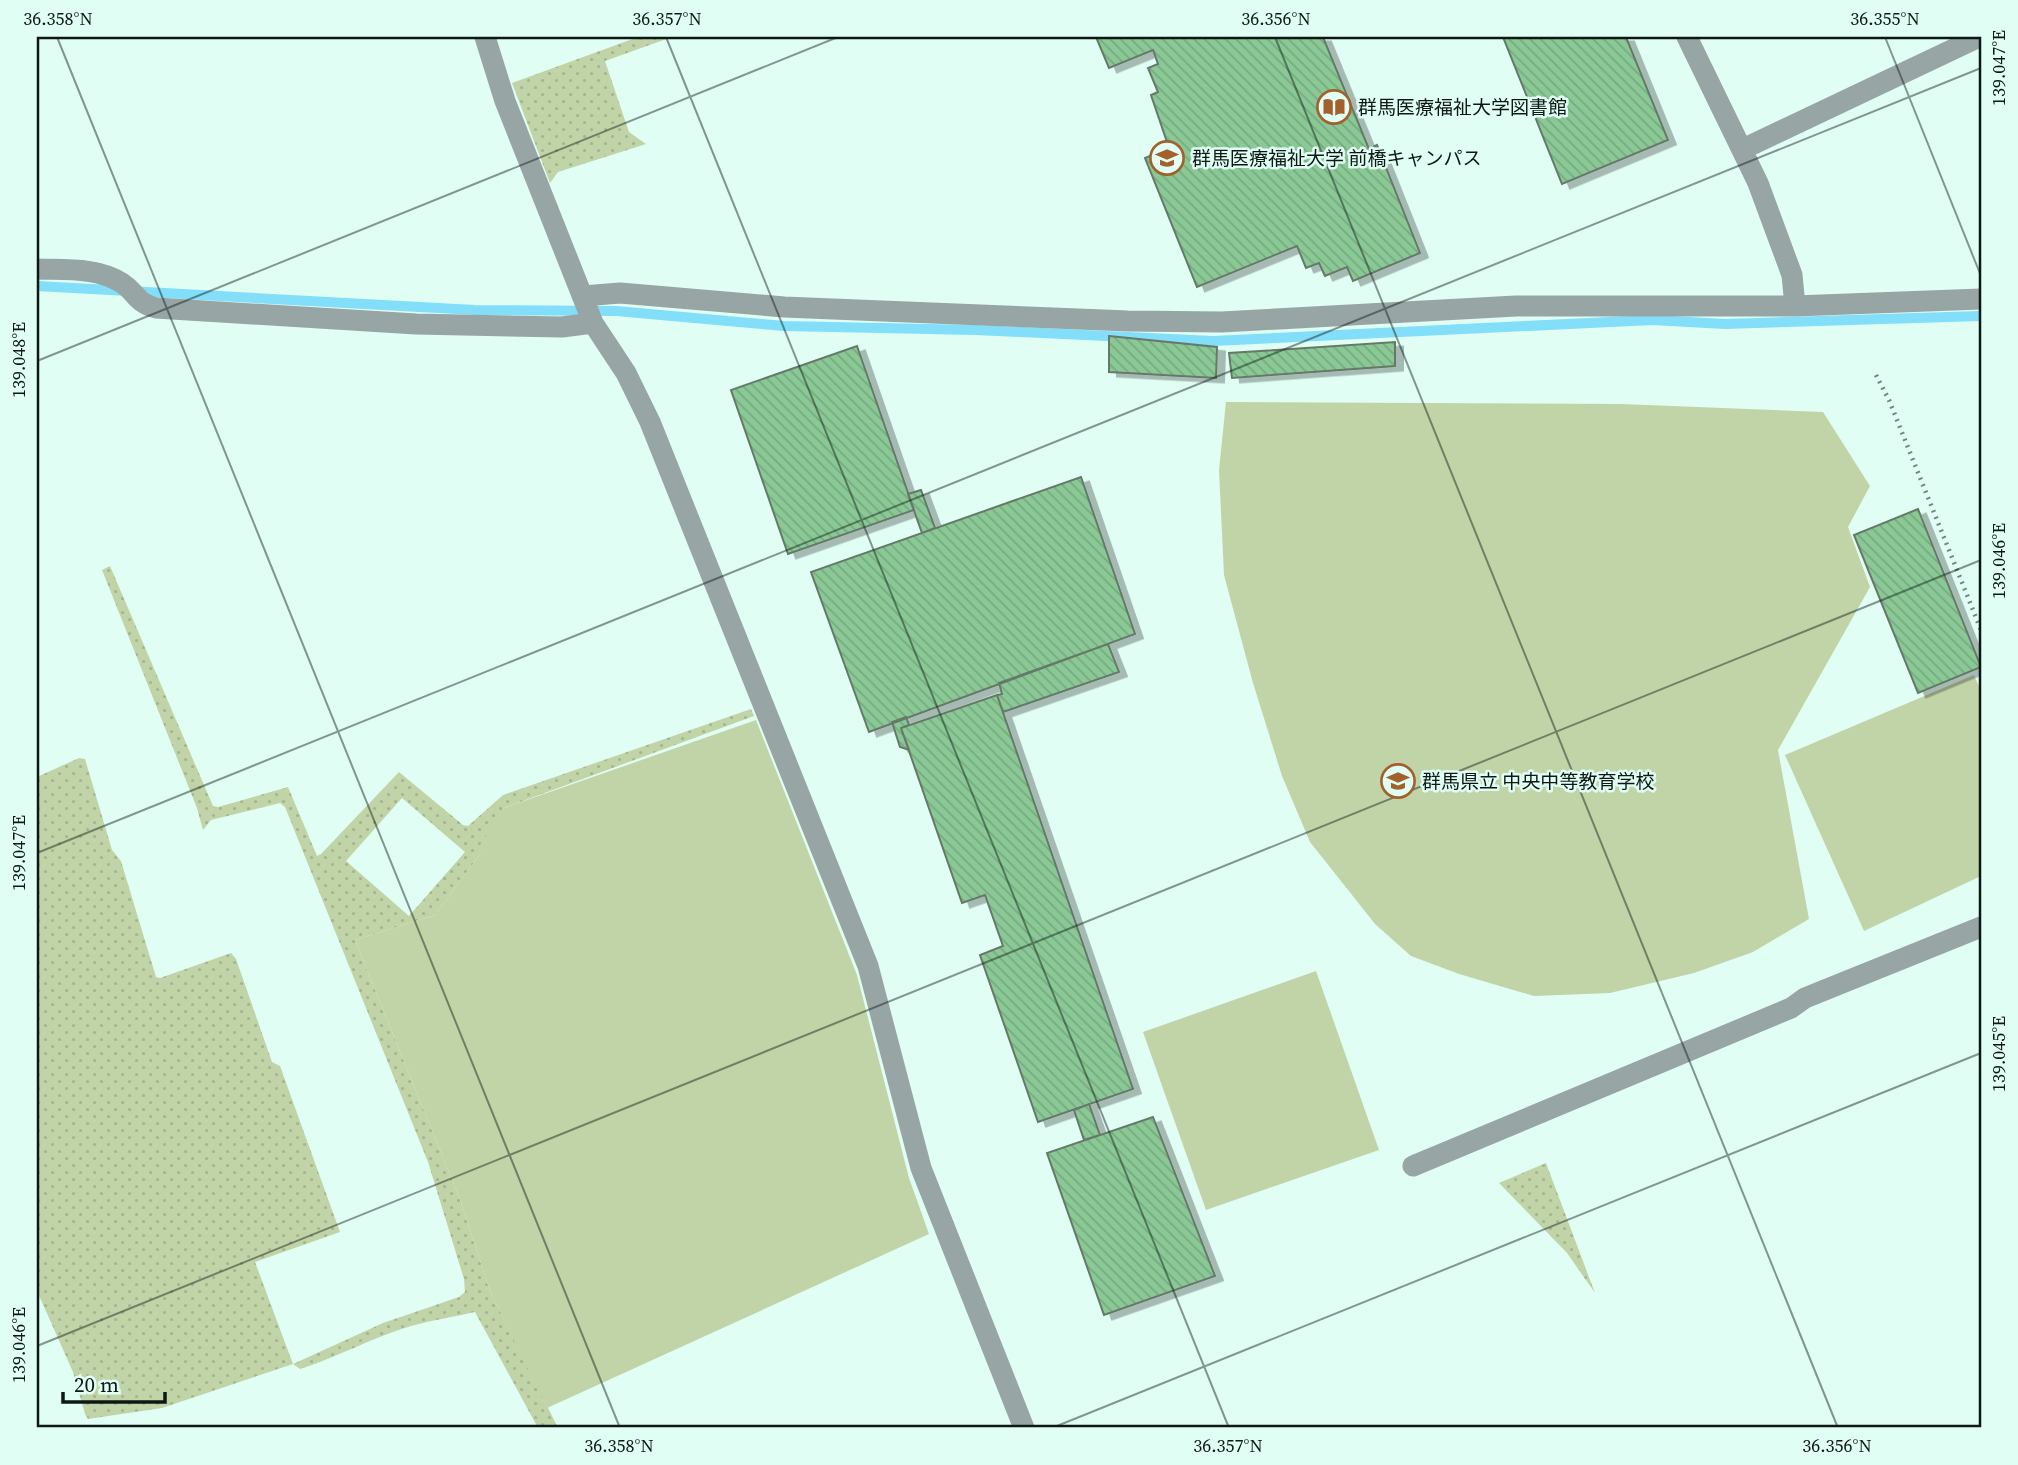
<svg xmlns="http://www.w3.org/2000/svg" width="2018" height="1465" viewBox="0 0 2018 1465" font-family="'Source Serif 4','Noto Sans JP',serif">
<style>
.grass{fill:url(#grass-dots);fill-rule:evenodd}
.green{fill:#c1d4a8}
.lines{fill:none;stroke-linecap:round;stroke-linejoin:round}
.stream{stroke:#82def9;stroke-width:10}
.building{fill:url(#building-back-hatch);stroke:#667969;stroke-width:2;filter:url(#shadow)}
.path{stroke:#72867f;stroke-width:4.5;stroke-dasharray:2 5;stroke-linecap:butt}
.minor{stroke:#97a5a5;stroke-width:21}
.ticks{fill:none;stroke:#0d1814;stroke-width:2;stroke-opacity:0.45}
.labels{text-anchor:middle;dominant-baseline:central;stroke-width:5;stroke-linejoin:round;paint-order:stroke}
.poi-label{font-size:19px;fill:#0d1814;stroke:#e0fef4;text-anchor:start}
.neatline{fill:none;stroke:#0d1814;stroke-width:2.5}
.ticks-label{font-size:18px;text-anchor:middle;fill:#0d1814}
</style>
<defs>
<pattern id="grass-dots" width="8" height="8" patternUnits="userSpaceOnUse" patternTransform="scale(1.75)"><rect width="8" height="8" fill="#c1d4a8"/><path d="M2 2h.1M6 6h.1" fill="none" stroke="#a5b590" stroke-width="1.8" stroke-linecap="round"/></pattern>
<pattern id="building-back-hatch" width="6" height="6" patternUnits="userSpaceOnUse" patternTransform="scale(1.75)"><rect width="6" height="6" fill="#8ac896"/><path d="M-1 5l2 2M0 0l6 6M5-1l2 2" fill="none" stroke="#76ab80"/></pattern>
<filter id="shadow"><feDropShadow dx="8" dy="4.5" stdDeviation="0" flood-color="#0004"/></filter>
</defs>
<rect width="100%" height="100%" fill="#e0fef4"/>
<path class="grass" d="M638,37h34l-67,24 24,71 17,12 -88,28 -8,11 -38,-100z
M110,566l103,240 5,1 70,-20 29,69 4,-2 78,-82 64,53 5,1 35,-31 248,-86 3,7 -250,92 -23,45 -46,62 -80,25 106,262 29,89 68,137h-20l-63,-116c-21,5 -43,8 -64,14 -38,11 -73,31 -111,43l-7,-5 -131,44 -74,11 -3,-5 -12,-42 -36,-81v-514l42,-19 6,1 27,91 9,11 35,116 4,1 71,-25 5,6 36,103 8,4 60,166 -85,30 38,102 90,-41 76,-26 6,-5 -1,-13 -36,-117 -143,-355 -5,-4 -69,17 -8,10 -6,-22 -95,-238zM402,798l63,54 -56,64 -63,-55z
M1546,1163l49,130 -28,-40 -68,-70z"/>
<path class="green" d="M1226,402l395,2 202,8 47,74 -22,41 22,60 -92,163 31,169 -56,33 -59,21 -84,20 -76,3 -75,-22 -48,-18 -36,-32 -65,-82 -28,-66 -29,-93 -29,-108 -5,-105z
M1974,675l7,16v185l-117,55 -79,-176z
M756,720l101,255 52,203 20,56 -382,174 -57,-117 -29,-89 -106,-262 80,-25 46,-62 -3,-5 26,-40z
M1316,971l63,179 -173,60 -63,-178z"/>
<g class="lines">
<path class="stream" d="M37,286l438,24 141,1 168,15 192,4 237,11 439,-21 73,4 256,-8"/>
</g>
<path class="building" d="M1096,37h227l46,112 8,-4 43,108 -67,28 -6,-14 -22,9 -6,-13 -13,5 -9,-22 -100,41 -52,-129 24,-10 -18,-53 7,-3 -10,-24 10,-4 -5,-14 -44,18z
M1503,37h123l42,103 -106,44z
M1109,336l108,11 -1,31 -107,-6z
M1395,342v24l-163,12 -3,-25z
M857,346l57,164 -126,44 -57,-164z
M1081,477l54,157 -266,98 -58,-160z
M921,490l14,38 -13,5 -14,-39z
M1918,509l63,158 -63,26 -64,-158z
M1108,644l11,28 -116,40 -6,-17 5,-1 -3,-11z
M997,695l136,394 -95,33 -58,-167 23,-9 -18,-51 -23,8 -61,-175z
M906,717l3,8 -8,3 8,22 -9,-3 -8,-25z
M1089,1104l11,31 -16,5 -10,-30z
M1153,1117l62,159 -111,39 -57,-162z"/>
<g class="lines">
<path class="path" d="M1876,375l13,25 92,230"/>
<path class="minor" d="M485,37l20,64 88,222 33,50 24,49 218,544 53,202 103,260
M1687,37l71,146 34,92 3,31
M1743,149l236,-112
M37,269c28,1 60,-2 85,14 15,10 13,19 34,25l260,16 146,3 31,-4
M583,296l37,-3 164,14 344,14 94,1 294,-16h279l186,-7
M1413,1166l378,-158 14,-10 176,-71"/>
</g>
<path class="ticks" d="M57,37l563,1391M666,37l563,1391M1275,37l563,1391M1885,37l96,239M37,361l801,-324M37,853l1944,-785M37,1346l1944,-786M1052,1428l929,-375"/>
<defs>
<g id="library-ring" transform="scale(1.75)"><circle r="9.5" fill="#e0fef4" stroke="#a2612c" stroke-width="1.5"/><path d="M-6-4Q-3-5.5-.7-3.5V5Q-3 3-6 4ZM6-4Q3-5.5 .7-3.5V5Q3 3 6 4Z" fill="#a2612c"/></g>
<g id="university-ring" transform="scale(1.75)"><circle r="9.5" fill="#e0fef4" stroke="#a2612c" stroke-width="1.5"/><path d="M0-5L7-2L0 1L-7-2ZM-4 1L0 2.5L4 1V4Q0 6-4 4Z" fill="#a2612c"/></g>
<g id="school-ring" transform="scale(1.75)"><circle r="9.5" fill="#e0fef4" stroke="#a2612c" stroke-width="1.5"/><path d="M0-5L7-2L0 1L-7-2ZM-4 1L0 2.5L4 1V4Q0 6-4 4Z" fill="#a2612c"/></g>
</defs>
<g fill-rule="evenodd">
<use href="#library-ring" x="1334" y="107"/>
<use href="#university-ring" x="1167" y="158"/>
<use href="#school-ring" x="1398" y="781"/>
</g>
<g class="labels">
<g class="poi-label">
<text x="1358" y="107">群馬医療福祉大学図書館</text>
<text x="1192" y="158">群馬医療福祉大学 前橋キャンパス</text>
<text x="1422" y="781">群馬県立 中央中等教育学校</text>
</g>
</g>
<rect width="2018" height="1465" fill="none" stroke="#e0fef4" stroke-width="77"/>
<path d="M63 1392v10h102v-10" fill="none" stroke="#0d1814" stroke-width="3.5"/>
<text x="74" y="1392" font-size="21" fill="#0d1814" stroke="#e0fef4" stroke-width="5" paint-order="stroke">20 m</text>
<rect x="38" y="38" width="1942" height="1388" class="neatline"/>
<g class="ticks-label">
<text x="58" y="25">36.358°N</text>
<text x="667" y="25">36.357°N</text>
<text x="1276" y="25">36.356°N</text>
<text x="1885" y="25">36.355°N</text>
<text transform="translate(1999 68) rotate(-90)" y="6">139.047°E</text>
<text transform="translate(19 360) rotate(-90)" y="6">139.048°E</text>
<text transform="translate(1999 561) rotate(-90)" y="6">139.046°E</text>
<text transform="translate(19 853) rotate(-90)" y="6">139.047°E</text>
<text transform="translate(1999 1054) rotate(-90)" y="6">139.045°E</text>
<text transform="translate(19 1345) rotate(-90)" y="6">139.046°E</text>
<text x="619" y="1452">36.358°N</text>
<text x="1228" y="1452">36.357°N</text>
<text x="1837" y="1452">36.356°N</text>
</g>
</svg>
